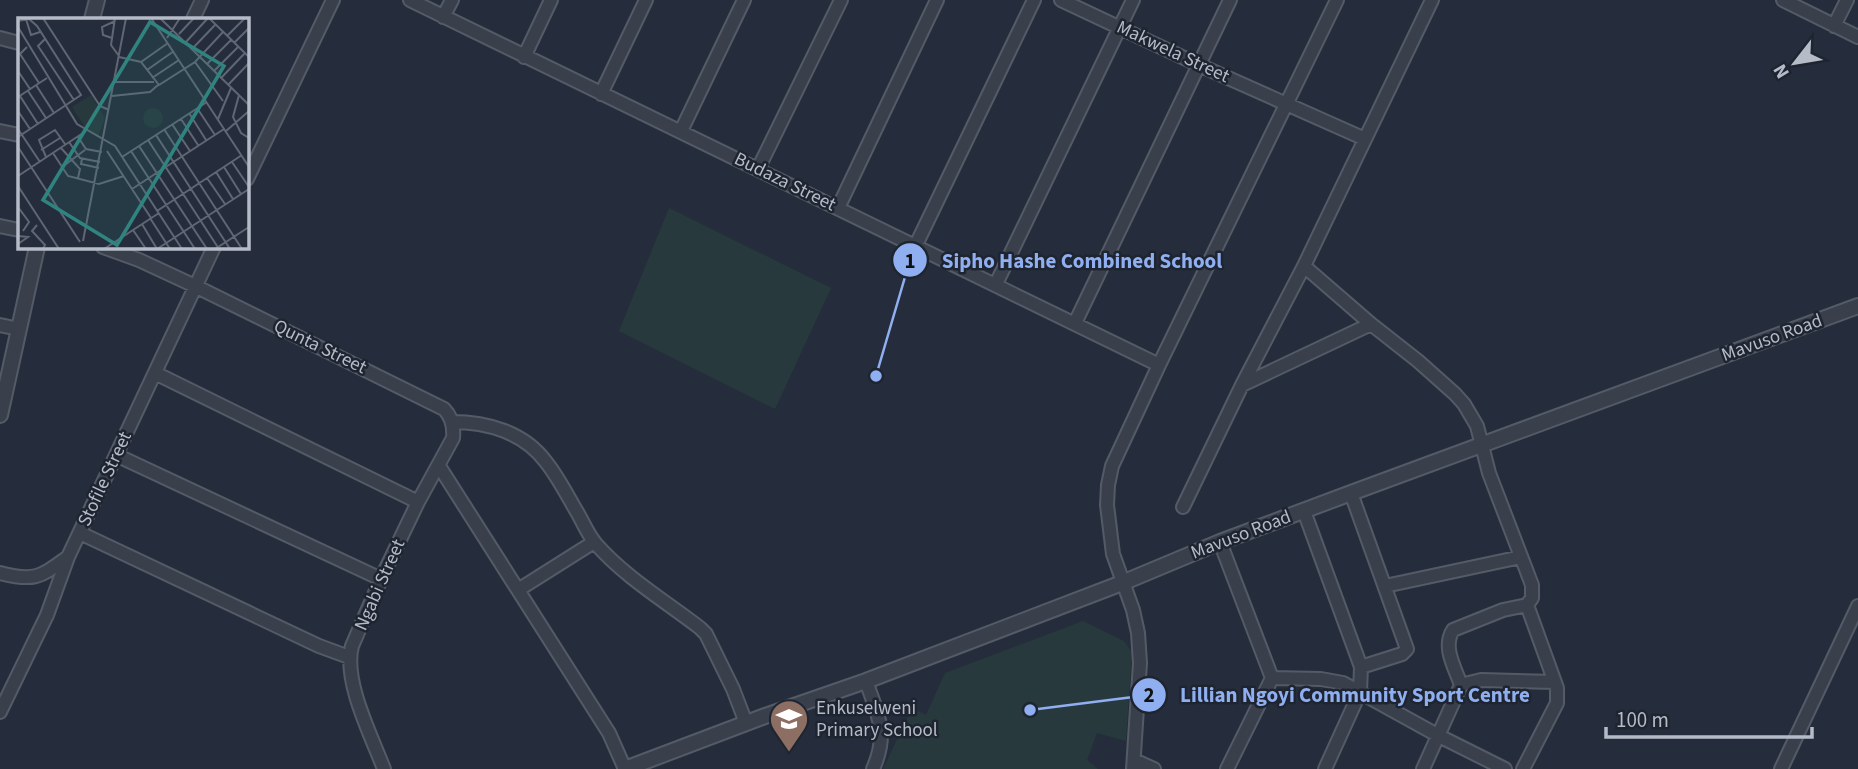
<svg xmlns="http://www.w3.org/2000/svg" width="1858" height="769" viewBox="0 0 1858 769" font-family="'Source Sans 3',sans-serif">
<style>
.green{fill:#27393d}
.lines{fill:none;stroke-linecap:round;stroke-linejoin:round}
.minor-casing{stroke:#545b67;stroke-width:16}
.tertiary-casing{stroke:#545b67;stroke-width:18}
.minor{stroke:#39404c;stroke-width:12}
.tertiary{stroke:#39404c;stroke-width:14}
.labels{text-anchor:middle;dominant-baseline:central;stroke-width:5;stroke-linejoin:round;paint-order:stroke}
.street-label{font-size:19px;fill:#b5bbc7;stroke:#1e2531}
.poi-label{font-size:19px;fill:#b5bbc7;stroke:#1e2531;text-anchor:start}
.inset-road{fill:none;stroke:#5f6674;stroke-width:2}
.view{fill:#308480;fill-opacity:0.15;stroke:#308480;stroke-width:3.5}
.inset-edge{fill:none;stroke:#b5bbc7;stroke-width:3.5}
.leader{fill:none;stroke:#90aff1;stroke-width:2.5}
.callout-dot{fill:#90aff1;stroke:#1e2531;stroke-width:2.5}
.mark-label{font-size:21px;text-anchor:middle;font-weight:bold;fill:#111}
.callout-label{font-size:21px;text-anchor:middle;font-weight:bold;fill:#90aff1;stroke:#1e2531;stroke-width:5;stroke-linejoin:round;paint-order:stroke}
</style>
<rect width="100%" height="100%" fill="#252d3c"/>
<path class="green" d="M669,208l162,80 -56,121 -156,-78z
M1083,621l41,20 8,11 -6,89 -29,-8 -10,27 11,9h-215l29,-61 14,7 19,-42z"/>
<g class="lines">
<g class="minor-casing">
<path id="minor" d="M410,0l749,365
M1061,0l138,65 166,74
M1783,0l75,37
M443,17l9,-17
M193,19l9,-19
M1834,26l13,-26
M0,38l19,5
M524,57l27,-57
M601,94l45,-94
M0,131l19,4
M681,131l63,-131
M758,169l83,-169
M247,179l86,-179
M838,208l99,-208
M0,226l19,4
M103,247l36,13 56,26 249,123c8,8 10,18 9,29l-35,64 -37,77 -29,67c-9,35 19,89 32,123
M915,247l119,-247
M1304,266l67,58 47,37 37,33 9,10 13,22 12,47 43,112v13l-5,7 30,83v15l-34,66
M996,284l137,-284
M1075,323l155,-323
M0,325l19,4
M155,373l263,129
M1242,385l129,-61
M452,422c35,0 72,10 94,40 12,15 21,33 31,50 6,10 11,23 19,32 29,33 69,57 104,84l6,6 27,55 13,34
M116,455l265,124
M439,466l170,267 16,36
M1351,493l56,156 -5,5 -41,13
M1183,507l59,-122 62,-119 128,-266
M1304,511l57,156 -1,25 -35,77
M80,533l239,113 30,11
M1220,542l52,136 -45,91
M0,573c35,9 40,4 68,-16
M1385,586l136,-29
M518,590l76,-48
M1272,678l49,1 22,4 96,53 66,33
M866,681c12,35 23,52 7,88
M1461,685l20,-5 74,2
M0,712l47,-97 21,-58 146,-310
M1134,760l20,9
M1133,769l7,-106 -2,-30 -5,-23 -20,-56 -6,-49 1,-20 4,-19 47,-101 178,-365
M1423,769l38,-84c-6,-17 -19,-38 -8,-55l50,-20 24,-5
M1781,769l77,-163"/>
</g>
<g class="tertiary-casing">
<path id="tertiary" d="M92,19l5,-19
M0,415l37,-168
M625,769l140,-53 101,-35 256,-98 98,-41 131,-49 507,-187"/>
</g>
<use href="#minor" class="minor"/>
<use href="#tertiary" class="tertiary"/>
</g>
<defs>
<g id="school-pin" transform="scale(2.0125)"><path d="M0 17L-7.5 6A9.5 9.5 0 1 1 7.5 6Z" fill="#8d6e63" stroke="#1e2531"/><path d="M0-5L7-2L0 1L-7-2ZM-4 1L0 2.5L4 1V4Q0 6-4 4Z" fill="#fff"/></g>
</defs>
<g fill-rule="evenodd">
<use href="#school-pin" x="789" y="719"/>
</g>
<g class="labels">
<g class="street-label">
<text transform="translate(1173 52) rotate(25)">Makwela Street</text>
<text transform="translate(785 182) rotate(26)">Budaza Street</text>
<text transform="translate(1772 338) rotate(-20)">Mavuso Road</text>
<text transform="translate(320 347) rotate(26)">Qunta Street</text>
<text transform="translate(105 479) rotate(-65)">Stofile Street</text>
<text transform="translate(1241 535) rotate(-21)">Mavuso Road</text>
<text transform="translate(380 585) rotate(-66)">Ngabi Street</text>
</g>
<g class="poi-label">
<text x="816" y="708">Enkuselweni<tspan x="816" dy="22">Primary School</tspan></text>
</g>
</g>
<g transform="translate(18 18)">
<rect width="231" height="231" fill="#252d3c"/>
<path d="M73,77l14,23 -7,19 -10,-5 -16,-25zM125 100a10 10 0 1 1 20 0a10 10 0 1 1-20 0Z" fill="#27393d"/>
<path class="inset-road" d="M25,0l57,88 9,4M97,0l-4,27 8,11M133,0l98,149M142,0l89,87M191,0l40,39M8,1l5,16 9,-3M0,3l11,-2 8,7 44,69 -63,42M0,9l59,97 38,22 67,103M161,16l15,-16M209,18l18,-18M94,20l-9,-3 -1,-8 13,-6M149,20l13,-20M27,21l-7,7 36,54M167,25l23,-25M216,25l15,-15M9,29l-7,7 19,29M174,31l23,-24M101,39l22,5 18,23 36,-23 28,-30M123,44l27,-19M177,44l28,39M189,46l24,-24M129,52l27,-19M0,53l12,18M196,53l24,-24M134,60l27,-18M203,60l24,-25M96,64h40M18,67l18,28M210,67l21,-22M10,73l18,27M221,77l-6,22 8,16 8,5M2,78l18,28M94,78l38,-4 8,-7M0,79l29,-19M179,90l18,27M0,93l12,18M171,95l17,27M163,101l17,26M200,101l13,-31M154,106l18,27M0,111l22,33M146,111l78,120M208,113l23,-20M138,117l74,114M60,119l8,12 16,3M130,122l71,109M51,124l11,16 20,4M121,128l68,103M0,129l62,95M43,130l19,21 -2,9M23,132l19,-12M89,133l44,67M113,133l64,98M35,135l15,23 31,8 25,-8M28,139l-7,-17 16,-10 10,14M104,139l85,-55M64,141l-1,5 18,4M214,144l17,25M44,149l23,-17M206,149l17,27M198,154l17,27M0,158l68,-45M189,160l18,26M0,168l41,63M114,171l92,-60M0,189l11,15 -6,9M139,193l85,-56M132,200l20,31M124,206l15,25M19,207l-5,6 13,14 -2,4M115,212l13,19M0,218l10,1 -10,7M65,223l43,-223M86,231l55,-36M139,231l92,-60M197,231l34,-22"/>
<path class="view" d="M132,4l74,44 -107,179 -74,-45z"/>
<rect width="231" height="231" class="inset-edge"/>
</g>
<path class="leader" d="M876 376L910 260M1030 710L1149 695"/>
<g class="callout-dot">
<circle cx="876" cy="376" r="7"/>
<circle cx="1030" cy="710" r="7"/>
<circle cx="910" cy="260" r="18"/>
<circle cx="1149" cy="695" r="18"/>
</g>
<g class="mark-label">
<text x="910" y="268">1</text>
<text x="1149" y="702">2</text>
</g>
<g class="callout-label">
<text x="1082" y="268">Sipho Hashe Combined School</text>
<text x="1355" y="702">Lillian Ngoyi Community Sport Centre</text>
</g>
<g transform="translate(1795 63) rotate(239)" stroke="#1e2531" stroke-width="5" paint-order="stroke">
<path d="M0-5L12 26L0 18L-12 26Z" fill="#b5bbc7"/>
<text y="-10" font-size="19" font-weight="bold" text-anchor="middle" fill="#b5bbc7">N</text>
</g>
<path d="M1606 727v10h206v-10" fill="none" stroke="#b5bbc7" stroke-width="3.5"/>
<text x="1616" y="727" font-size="21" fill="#b5bbc7" stroke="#1e2531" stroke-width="5" paint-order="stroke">100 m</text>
</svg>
